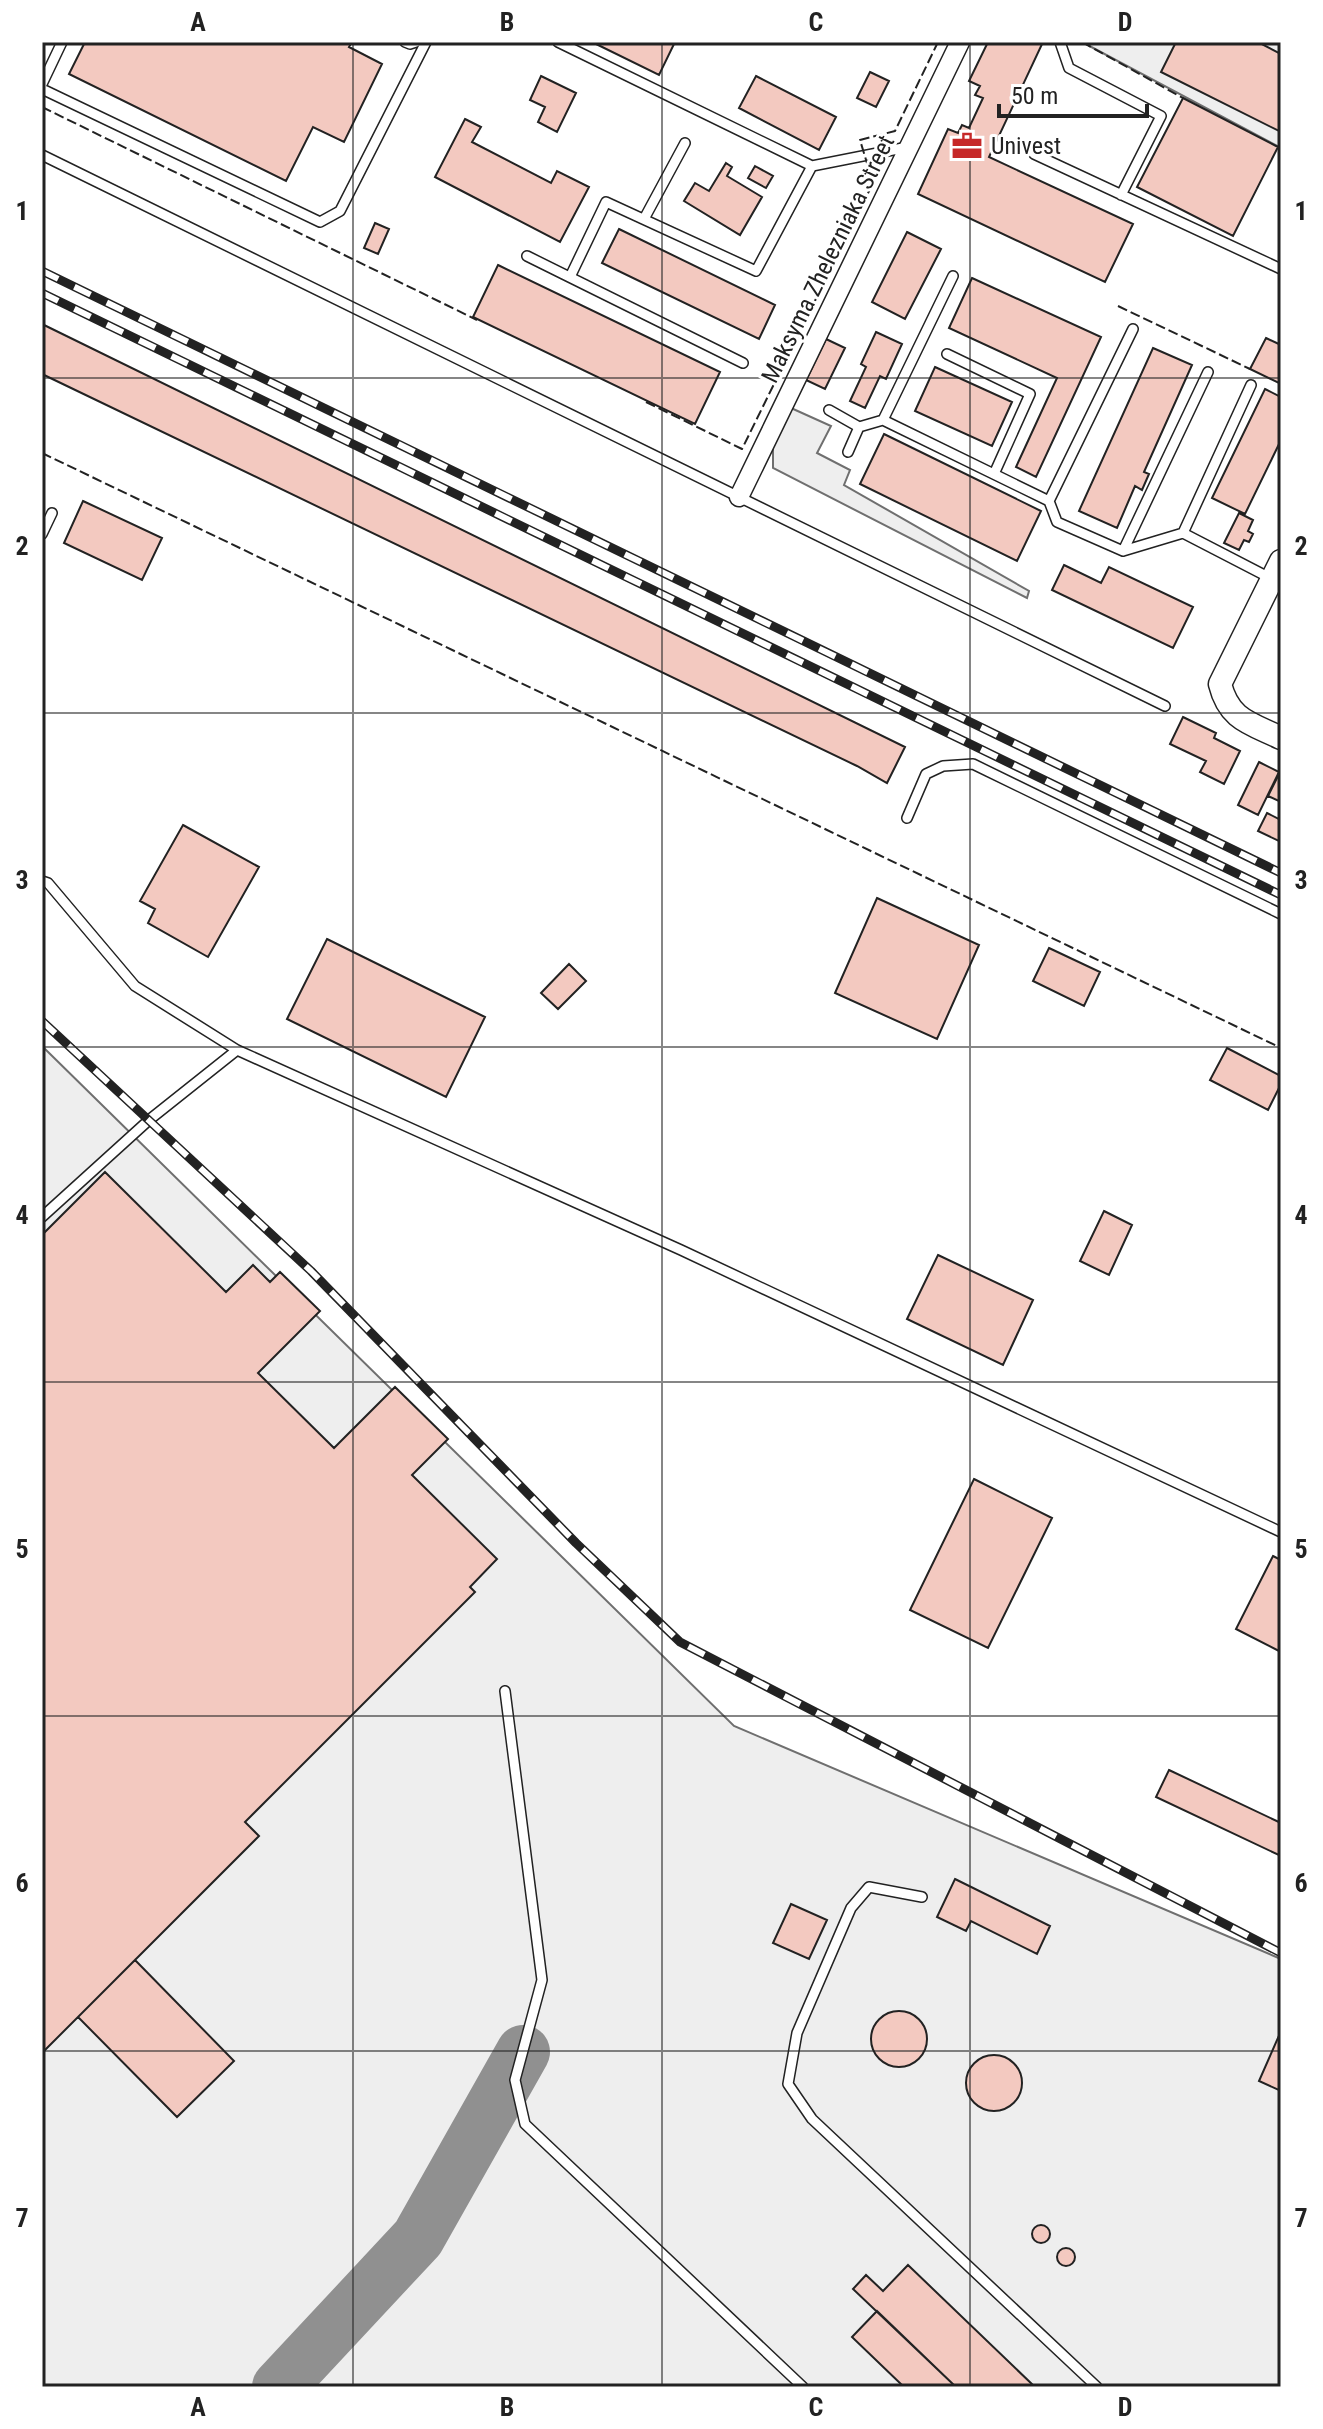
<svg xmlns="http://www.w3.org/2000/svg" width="1323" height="2429" viewBox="0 0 1323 2429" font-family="'Roboto Condensed',sans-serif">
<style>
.green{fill:#eee;stroke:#6f6f6f;stroke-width:2}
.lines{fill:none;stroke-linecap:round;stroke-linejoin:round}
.taxiway{stroke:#909090;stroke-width:54}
.building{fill:#f3c9c0;stroke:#222;stroke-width:2}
.service-casing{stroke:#222;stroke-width:12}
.minor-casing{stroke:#222;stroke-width:21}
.tertiary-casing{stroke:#222;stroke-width:25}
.service{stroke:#fff;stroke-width:9}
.minor{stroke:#fff;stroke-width:18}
.tertiary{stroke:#fff;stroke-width:22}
.rail-casing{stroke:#222;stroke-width:9}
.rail{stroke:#fff;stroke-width:6;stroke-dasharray:18;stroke-linecap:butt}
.fence{stroke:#222;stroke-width:2;stroke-dasharray:10 4;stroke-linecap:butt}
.grid{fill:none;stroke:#222;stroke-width:2;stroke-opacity:0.55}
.labels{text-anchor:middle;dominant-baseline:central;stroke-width:6;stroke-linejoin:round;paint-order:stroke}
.poi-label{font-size:24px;fill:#222;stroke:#fff;text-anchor:start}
.street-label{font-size:24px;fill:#222;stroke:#fff}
.neatline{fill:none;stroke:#222;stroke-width:3}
.grid-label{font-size:26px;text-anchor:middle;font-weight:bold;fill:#222}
</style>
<rect width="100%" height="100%" fill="#fff"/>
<path class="green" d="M1082,42h199v106z
M791,408l40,18 -14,27 33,17 -6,15 185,106 -2,7 -254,-130v-25z
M42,1046l692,680 547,233v428h-1239z"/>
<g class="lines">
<path class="taxiway" d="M279,2387l139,-149 105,-186"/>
</g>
<path class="building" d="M85,42h267l-3,5 33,17 -38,78 -31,-15 -27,54 -217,-107z
M592,42h83l-16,33z
M988,42h55l-54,115 144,67 -28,58 -187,-88 30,-65 10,4 4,-8 7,3 14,-30 -8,-3 5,-9 -11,-5z
M1176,42h82l23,12v78l-120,-60z
M870,72l19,9 -13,26 -19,-9z
M541,76l35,17 -19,39 -19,-10 7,-15 -15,-7z
M756,76l80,41 -17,33 -80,-42z
M1183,98l95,49 -45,89 -96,-49z
M465,119l16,8 -9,15 79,41 6,-12 32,16 -29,55 -125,-65z
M726,163l6,4 -5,9 35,21 -22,38 -56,-34 11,-18 14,8z
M755,166l18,10 -7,12 -18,-10z
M375,223l14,6 -11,25 -14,-6z
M619,229l156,76 -16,34 -157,-76z
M907,232l34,17 -36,70 -33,-17z
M498,265l222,107 -25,52 -222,-107z
M972,278l129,59 -65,140 -20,-10 41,-89 -108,-50z
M42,324l863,423 -18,36 -30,-17 -815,-392z
M876,332l26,12 -16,35 -6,-3 -15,32 -15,-7 16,-34 -5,-3z
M1266,338l15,7v39l-31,-15z
M826,339l19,9 -20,41 -19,-9z
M1153,348l39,17 -48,107 5,2 -7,16 -7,-4 -18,42 -38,-17z
M935,367l77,35 -20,44 -77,-35z
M1265,389l16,8v43l-36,74 -33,-16z
M884,434l157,77 -24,50 -157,-77z
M83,501l79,37 -20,42 -78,-37z
M1239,513l14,7 -5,11 5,3 -4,8 -5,-2 -5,10 -15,-7z
M1064,565l37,18 8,-16 84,40 -20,41 -121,-58z
M1183,717l33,16 -2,5 26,13 -16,33 -24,-12 6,-11 -36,-17z
M1259,762l20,10 -21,43 -20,-10z
M1278,776l3,2v24l-13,-6z
M1267,813l14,7v22l-23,-11z
M183,825l76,42 -51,90 -60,-34 7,-14 -15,-8z
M877,898l102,47 -42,94 -102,-46z
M327,939l158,78 -39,80 -159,-78z
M1049,948l51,24 -16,34 -51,-25z
M569,964l17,17 -28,28 -17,-16z
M1227,1048l54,28v8l-13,26 -58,-30z
M105,1172l121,120 27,-27 17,17 10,-10 40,39 -62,62 76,75 61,-61 53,52 -36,36 85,84 -27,28 5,5 -230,230 14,14 -217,217v-818z
M1104,1211l28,14 -23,50 -29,-14z
M938,1255l95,45 -30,65 -96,-46z
M974,1479l78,39 -64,130 -78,-38z
M1273,1556l8,4v92l-45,-23z
M1169,1770l112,53v33l-125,-59z
M955,1879l95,47 -13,28 -66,-33 -5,10 -29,-14z
M791,1904l36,16 -18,39 -36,-16z
M135,1960l99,101 -57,56 -99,-100z
M871 2039a28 28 0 1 1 56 0a28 28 0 1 1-56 0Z
M1281,2031v60l-22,-10z
M966 2083a28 28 0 1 1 56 0a28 28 0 1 1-56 0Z
M1032 2234a9 9 0 1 1 18 0a9 9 0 1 1-18 0Z
M1057 2257a9 9 0 1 1 18 0a9 9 0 1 1-18 0Z
M908,2265l127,122h-79l-103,-98 13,-14 17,16z
M877,2311l79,76h-52l-52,-50z"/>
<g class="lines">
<g class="service-casing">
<path id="service" d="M405,42l5,2 6,-2
M558,42l254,124 96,-19
M1060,42l9,26 92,48 -40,79
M42,84l20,-42
M42,89l278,133 20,-11 86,-169
M1034,154l247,115
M42,155l1123,551
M644,219l41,-76
M527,256l216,107
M570,277l36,-75 150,69 56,-105
M947,354l83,40 -36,80
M829,410l30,17 24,-7 70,-144
M883,420l166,81 84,-172
M848,452l11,-25
M1049,501l8,21 66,29 60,-18 89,46
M1183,533l68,-148
M42,534l10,-21
M1123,551l85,-179
M907,818l19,-44 17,-8 30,-2 308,150
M42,881l6,2 87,103 102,64 444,200 600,282
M42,1217l107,-97 88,-70
M505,1691l37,289 -27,100 10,44 278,263
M922,1897l-53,-10 -18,21 -54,125 -9,51 24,35 285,268"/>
</g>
<g class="minor-casing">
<path id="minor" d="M739,497l221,-455"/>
</g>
<g class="tertiary-casing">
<path id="tertiary" d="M1281,561l-61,123c9,36 30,39 61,54"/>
</g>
<use href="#service" class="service"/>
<use href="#minor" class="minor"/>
<use href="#tertiary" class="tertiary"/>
<g class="rail-casing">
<path id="rail" d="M42,271l1239,602
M42,293l1239,602
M42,1021l269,250 265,272 104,99 601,311"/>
</g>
<use href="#rail" class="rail"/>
<path class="fence" d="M1082,42l101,56
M42,107l435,213
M1118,306l132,63
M646,402l96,47 131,-266 -13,-43 35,-9 43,-89
M42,453l1239,595"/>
</g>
<path class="grid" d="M353,42v2345M662,42v2345M970,42v2345M42,378h1239M42,713h1239M42,1047h1239M42,1382h1239M42,1716h1239M42,2051h1239"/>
<defs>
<g id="office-bare" transform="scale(2.4)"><path d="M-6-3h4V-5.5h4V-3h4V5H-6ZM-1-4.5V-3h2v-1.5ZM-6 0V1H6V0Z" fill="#c62828" stroke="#fff" stroke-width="2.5" paint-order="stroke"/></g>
</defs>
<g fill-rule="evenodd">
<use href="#office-bare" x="967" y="146"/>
</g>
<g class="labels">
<g class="poi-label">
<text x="991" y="146">Univest</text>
</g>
<g class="street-label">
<text transform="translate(828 259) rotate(-64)">Maksyma Zhelezniaka Street</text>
</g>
</g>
<rect width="1323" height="2429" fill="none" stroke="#ffffff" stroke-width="88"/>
<path d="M999 104v12h148v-12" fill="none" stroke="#222222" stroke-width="4"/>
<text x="1011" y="104" font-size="24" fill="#222222" stroke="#ffffff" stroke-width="6" paint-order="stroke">50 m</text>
<rect x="44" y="44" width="1235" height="2341" class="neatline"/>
<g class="grid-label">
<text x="198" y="31">A</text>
<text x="507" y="31">B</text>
<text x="816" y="31">C</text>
<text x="1125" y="31">D</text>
<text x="22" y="220">1</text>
<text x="1301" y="220">1</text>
<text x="22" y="555">2</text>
<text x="1301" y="555">2</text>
<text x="22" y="889">3</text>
<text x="1301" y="889">3</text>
<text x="22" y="1224">4</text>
<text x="1301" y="1224">4</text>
<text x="22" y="1558">5</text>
<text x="1301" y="1558">5</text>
<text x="22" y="1892">6</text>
<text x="1301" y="1892">6</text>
<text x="22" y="2227">7</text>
<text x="1301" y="2227">7</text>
<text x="198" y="2416">A</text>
<text x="507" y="2416">B</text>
<text x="816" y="2416">C</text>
<text x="1125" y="2416">D</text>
</g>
</svg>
